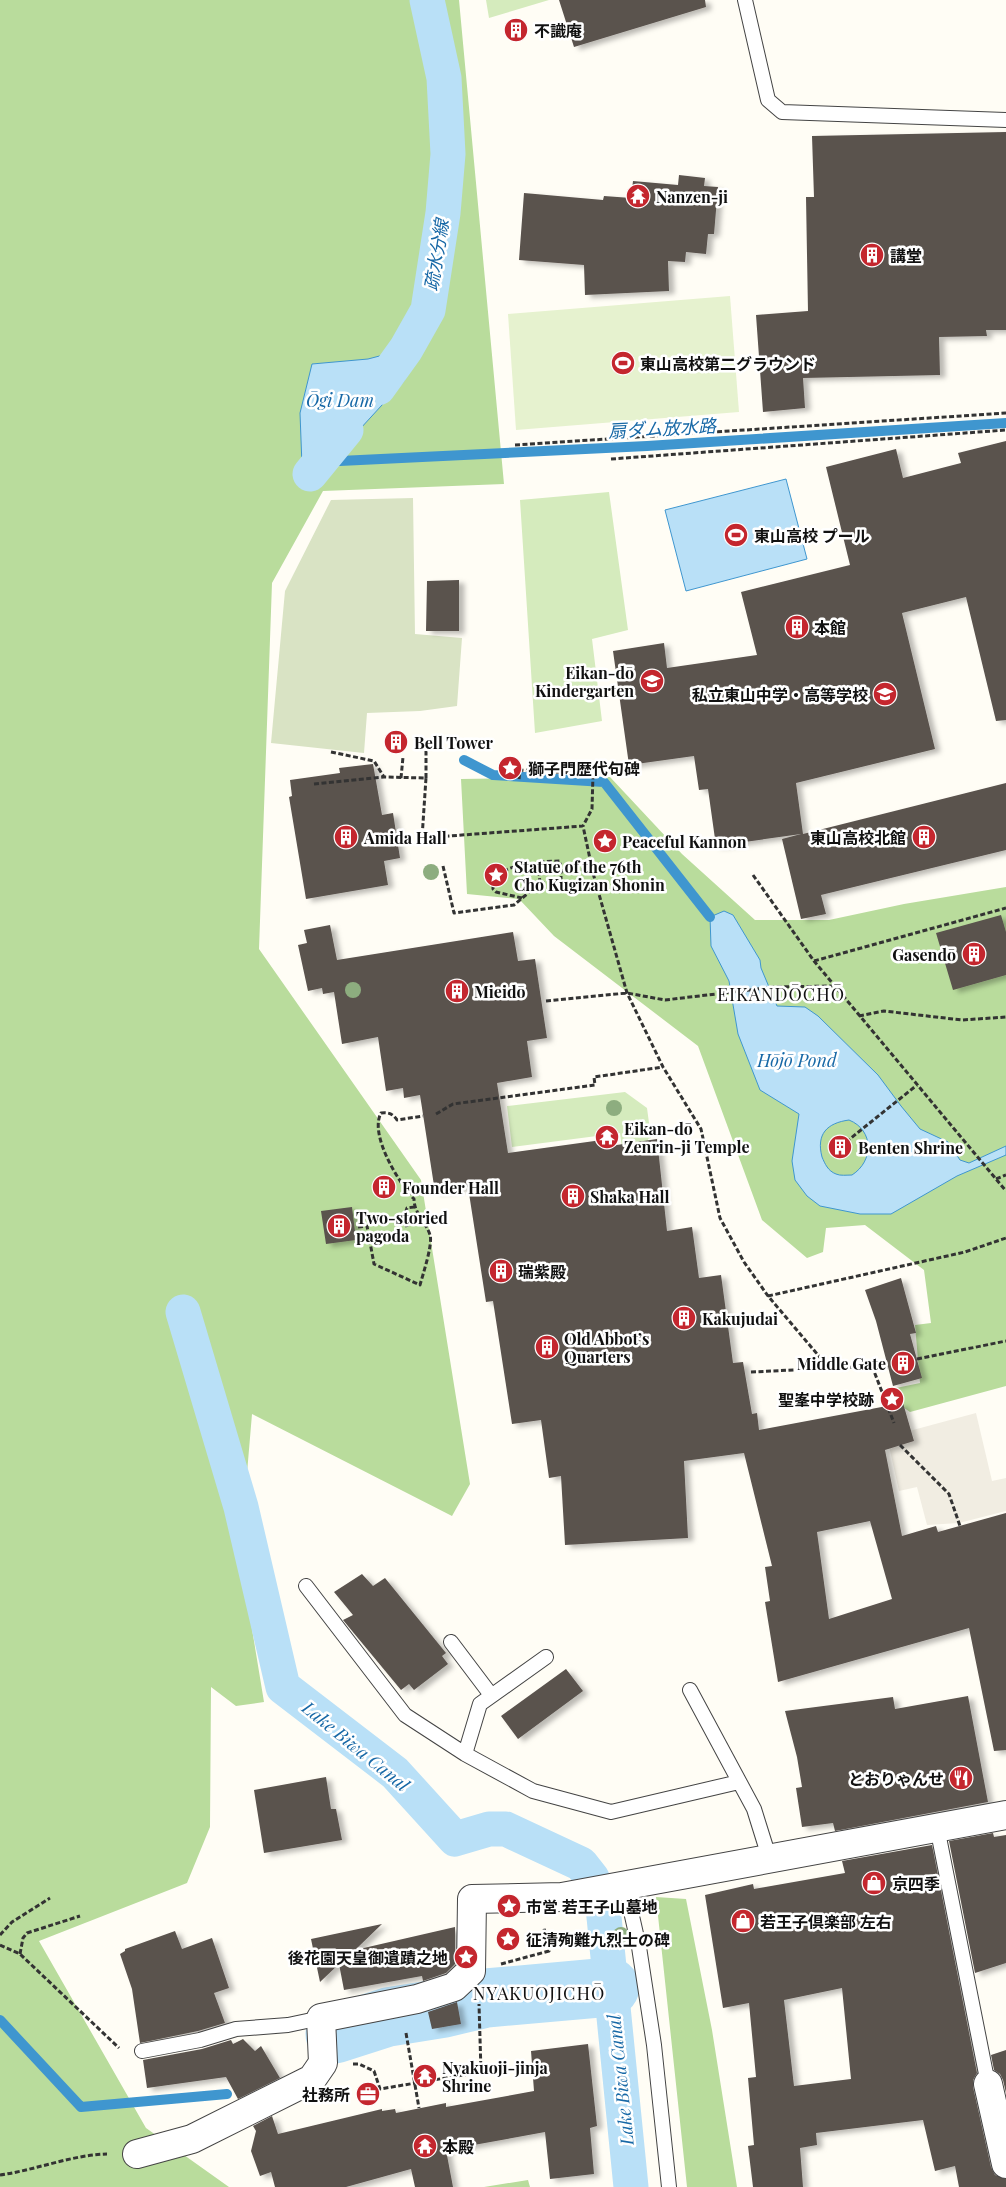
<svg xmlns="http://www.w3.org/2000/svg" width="1006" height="2187" viewBox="0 0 1006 2187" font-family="'Playfair Display','Noto Sans JP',serif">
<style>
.green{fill:#d5ebbd}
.forest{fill:#b9dc9c}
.cemetery{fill:#d9e3c4}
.pitch{fill:#e6f2cf}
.plaza{fill:#f1ede2}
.water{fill:#b9e0f7;stroke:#3f96cf;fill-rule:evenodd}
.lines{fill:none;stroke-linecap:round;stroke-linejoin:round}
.stream{stroke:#3f96cf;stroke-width:10}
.canal{stroke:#b9e0f7;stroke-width:35}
.river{stroke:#b9e0f7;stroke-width:59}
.building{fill:#5a524d;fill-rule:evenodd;filter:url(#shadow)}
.service-casing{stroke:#444;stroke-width:16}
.minor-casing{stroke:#444;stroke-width:30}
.path{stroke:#333;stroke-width:3;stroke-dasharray:5 2.5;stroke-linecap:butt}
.service{stroke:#fff;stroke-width:14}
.minor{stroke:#fff;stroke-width:28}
.tree{fill:#8dad7f}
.labels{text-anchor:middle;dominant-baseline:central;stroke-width:5;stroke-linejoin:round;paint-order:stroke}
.poi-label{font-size:16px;font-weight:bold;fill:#111;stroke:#fff;text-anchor:start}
.water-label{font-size:18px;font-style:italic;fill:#1768a6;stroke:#fff}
.neighbourhood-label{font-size:18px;letter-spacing:1px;fill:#111;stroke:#fff}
</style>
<defs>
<filter id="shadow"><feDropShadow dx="5.5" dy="3" stdDeviation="2.5" flood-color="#0004"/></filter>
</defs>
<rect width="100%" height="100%" fill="#fffdf5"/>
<path class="green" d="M486,0h63l-60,18z
M609,492l19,138 -36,9 10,82 -67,12 -15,-233z
M625,1092l22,16 4,30 -3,1 3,16 -19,68 -12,-90 -108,14 -5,-41z"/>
<path class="forest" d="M0,0h459l45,484 -181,7 -51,92 -13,366 162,231 49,304 -18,32 -200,-102 -12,142 24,146 -28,4 -25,-19 -1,140 -23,56 -148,58 107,187 83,59h-229z
M610,777l72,77 73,66h74l75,-16 102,-17v499l-96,26 -10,-7 -4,-17 24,-5 -5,-58 16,-2 -7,-53 -59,-45 -39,3 -3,24 -16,6 -45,-38 -64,-174 -144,-110 -35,-37 -52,-5 -6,-115z
M656,1897l30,2 26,131 25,157h-50z
M528,2180l2,7h-46z"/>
<path class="cemetery" d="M413,498l2,136 47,4 -5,68 -37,5 -53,2 -3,40 -93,-10 14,-152 46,-91z"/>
<path class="pitch" d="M730,296l9,116 -223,18 -8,-116z"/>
<path class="plaza" d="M976,1413l16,68 14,-3v33l-47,12 -32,2 -10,-38 -18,4 -12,-54z"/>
<path class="water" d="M406,349l9,3 -11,29 -77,84 -25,1 -2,-53 12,-49 56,-5z
M786,479l21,80 -121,32 -21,-81z
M724,911l9,4 27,45 1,8 16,38 28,1 13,9 60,59 23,31 19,23 28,13 12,18 9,3 37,-17v9l-49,21 -66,38h-31l-40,-8 -13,-10 -12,-16 -3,-19 7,-47 -39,-24 -22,-56 -9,-53 -18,-35 -1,-29zM849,1120c25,10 25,41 3,55 -5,0 -12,1 -16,-1 -8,-3 -11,-10 -14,-17 -6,-23 5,-34 27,-37z"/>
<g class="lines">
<path class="stream" d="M319,462l328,-16 359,-23
M464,760l29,15 111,7 106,135
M0,2020l81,87 146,-13"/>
<path class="canal" d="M378,388l28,-39 22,-39 15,-97 5,-59 -4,-76 -17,-78
M310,474l36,-44
M183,1312l58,195 42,180 112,86 60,66 34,-10h17l75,35 11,14 11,29 28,280"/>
<path class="river" d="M335,2034l53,-17 56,-9 42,-10 124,-11"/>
</g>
<path class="building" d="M559,0h146l1,7 -132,40z
M1006,132v198h-20l1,6 -48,1 1,38 -137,3 2,30 -42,4 -7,-97 52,-4 -2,-114h8l-2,-61z
M679,175l26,3 -1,8 14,1 -4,47h-6l-2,20 -20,-2 -1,10 -17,-1 1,30 -84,4 -1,-30 -65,-5 5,-67 79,7 1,-4 27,2 2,-17 45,4z
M1006,441v279l-10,1 -30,-124 -64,16 33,136 -139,34 7,51 203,-51v67l-185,45 5,19 -25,5 -19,-80 19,-5 -85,12 -8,-57 -9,1 -5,-34 -65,9 -16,-114 51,-8 3,25 90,-13 -16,-63 109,-27 -24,-98 70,-18 7,29 58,-15 -3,-10z
M459,580v51h-33l1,-50z
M373,764l9,51 11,-2 7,45 -16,3 4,24 -82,14 -17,-102 3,-1 -2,-16 50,-7 -1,-5z
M1001,915l5,17v43l-53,15 -17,-57z
M330,925l7,35 176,-28 5,29 17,-2 12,79 -20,3 5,36 -35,6 11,70 101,-14 1,7 47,-7 10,92 25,-4 7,51 22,-3 12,88 10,-1 9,52 5,-1 2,17 144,-27 11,38 -29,9 17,86 34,-10 2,6 68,-19v237l-12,1 -25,-123 -191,54 -13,-80 5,-1 -5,-34 7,-1 -28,-113 -60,8 4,77 -123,7 -4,-69 -12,2 -8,-58 -29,4 -19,-123 -7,1 -18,-115 -33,5 -15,-97 -16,3 -1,-10 -17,3 -8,-54 -36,7 -8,-52 -11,2 -1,-6 -14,3 -10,-46 9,-2 -3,-13zM870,1521l22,78 -63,20 -12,-87z
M352,1207l4,33 -30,4 -5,-33z
M901,1278l15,55 -6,1 12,44 -29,8 -17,-65 -11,-31z
M362,1574l11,12 12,-8 61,75 -4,3 6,8 -34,26 -5,-6 -8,6 -58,-70 10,-5 -19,-23z
M566,1669l17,22 -65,48 -17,-23z
M968,1696l20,106 -153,29 -2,-8 -31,4 -6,-39 6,-1 -5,-30 -12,-46 108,-14 2,12z
M326,1777l5,32h5l6,31 -78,13 -10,-63z
M993,1833l1,4 12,-2v128l-31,10 -26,-132z
M932,1845l45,228 -4,7v7l18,80 4,8 11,4v8h-47l-4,-21 -20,5 -12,-51 -107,13 1,12 -17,3 3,39h-50l-5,-41 6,-1 -6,-67 8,-1 -7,-74 -26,5 -18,-113 48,-11 1,5 91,-16 -3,-12zM842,1988l9,91 -57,7 -10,-86z
M382,1924l-27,26 100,-23v37l-9,9 -23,8 -1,-5 -78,14 -5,-26 -19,18 -9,-43z
M175,1931l7,18 30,-11 17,50 -15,5 11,30 -27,8 -58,12 -8,-54 -12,-35 5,-3v-2z
M457,2002l4,22 -29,5 -4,-17z
M243,2039l12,12 6,-5 19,32 -42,21 -12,-22 -79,11 -4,-28 59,-11 29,-9 2,4z
M588,2044l9,82 -7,2 4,46 -44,5 -5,-47 -99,18 7,37h-38l-4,-18 -65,18h-71l-4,-15 -11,4 -9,-25 5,-20 -3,-5 19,-10 6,18 104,-25v2l13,-2 1,4 50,-10v4l88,-16 -3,-40z
M1006,2050v43l-3,-13 -3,-6 -6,-4 -3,-15z"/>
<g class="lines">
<g class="service-casing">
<path id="service" d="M745,0l23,100 14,12 224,8
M306,1586l99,129 60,39 68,37 78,21 128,-30
M451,1642l40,53
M690,1690l64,119 15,48
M465,1754l15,-50 66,-47
M937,1827l51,257
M625,1885l14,62 15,98 15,142
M142,2051l58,-11 36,-11 52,-4 33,-7"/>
</g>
<g class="minor-casing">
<path id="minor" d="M988,2084l18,80
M137,2154l55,-15 120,-60 11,-16 -2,-45 96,-19 37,-12 17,-16 1,-72 90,-2 444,-82"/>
</g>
<path class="path" d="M515,445l491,-32
M611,459l395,-29
M331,752l43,9 10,16
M401,778l2,-21
M426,778v-27
M519,779l1,-9 73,4 -1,35 -9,17
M314,784l70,-7 42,1 -4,60 161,-12 10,47 34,120 36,74 38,62 19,89 24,44 24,34 61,72
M443,866l11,47 60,-8 26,-22 21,-1v-11l31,-2
M753,875l61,86 192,230
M540,883l-2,-21 22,-1 1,10
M522,898l-26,-6 -3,-3c-1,-20 29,-27 45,-23
M814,961l192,-53
M546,1001l81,-8 38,7 110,-13 59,-1
M859,1016l25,-5 78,9 44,-3
M436,1114l17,-10 142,-19 -1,-8 69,-10
M846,1142l71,-57
M996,1179l10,-4
M358,1227l9,-1 7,38 46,21c3,-11 13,-41 10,-50 -4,-13 -16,-22 -16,-36 -15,-16 -45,-64 -33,-86 8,-1 12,1 16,7l26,-4
M407,1227l-3,-10 3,-9 7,-1
M768,1296l197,-44 41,-14
M917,1359l89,-18
M872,1366l22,57
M751,1372l121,-6 16,1
M900,1445l49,49 11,32
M0,1935l12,-13 38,-24
M0,1945l20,9 99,94
M20,1954l3,-16 4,-5 53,-17
M501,1964l48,-13 -5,-23
M406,2033l13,75
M353,2064h6l15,7 6,18 101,-17 -2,-68
M0,2175c36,-5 71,-20 107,-21"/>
<use href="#service" class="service"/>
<use href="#minor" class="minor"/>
</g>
<g class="tree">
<circle cx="431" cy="872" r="8"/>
<circle cx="353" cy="990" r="8"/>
<circle cx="614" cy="1108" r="8"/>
<circle cx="621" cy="1935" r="8"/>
</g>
<defs>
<g id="building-disc" transform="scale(1.25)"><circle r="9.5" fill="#c4262e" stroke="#fff"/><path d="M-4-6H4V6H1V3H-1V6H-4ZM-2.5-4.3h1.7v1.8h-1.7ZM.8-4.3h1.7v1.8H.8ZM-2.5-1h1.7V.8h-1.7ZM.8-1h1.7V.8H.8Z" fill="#fff"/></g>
<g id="temple-disc" transform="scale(1.25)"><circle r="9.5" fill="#c4262e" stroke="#fff"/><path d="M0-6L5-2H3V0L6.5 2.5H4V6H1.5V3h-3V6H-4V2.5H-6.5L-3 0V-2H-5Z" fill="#fff"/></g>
<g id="stadium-disc" transform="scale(1.25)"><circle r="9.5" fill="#c4262e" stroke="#fff"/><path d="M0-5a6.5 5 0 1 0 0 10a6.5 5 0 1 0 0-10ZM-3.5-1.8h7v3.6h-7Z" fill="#fff"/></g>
<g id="school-disc" transform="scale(1.25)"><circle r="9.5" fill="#c4262e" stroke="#fff"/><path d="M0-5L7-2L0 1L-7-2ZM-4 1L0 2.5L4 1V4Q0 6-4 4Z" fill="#fff"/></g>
<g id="sight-disc" transform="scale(1.25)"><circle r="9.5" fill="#c4262e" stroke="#fff"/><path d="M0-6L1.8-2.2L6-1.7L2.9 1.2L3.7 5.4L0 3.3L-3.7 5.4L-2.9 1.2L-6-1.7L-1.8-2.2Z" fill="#fff"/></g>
<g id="restaurant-disc" transform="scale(1.25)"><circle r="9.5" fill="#c4262e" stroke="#fff"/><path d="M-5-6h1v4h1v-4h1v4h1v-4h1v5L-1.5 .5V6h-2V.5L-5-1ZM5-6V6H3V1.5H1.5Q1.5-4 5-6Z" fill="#fff"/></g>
<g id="shop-disc" transform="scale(1.25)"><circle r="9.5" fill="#c4262e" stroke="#fff"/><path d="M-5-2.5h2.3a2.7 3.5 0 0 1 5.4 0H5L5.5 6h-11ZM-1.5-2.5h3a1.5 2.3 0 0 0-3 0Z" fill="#fff"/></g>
<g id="office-disc" transform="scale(1.25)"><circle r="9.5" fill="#c4262e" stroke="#fff"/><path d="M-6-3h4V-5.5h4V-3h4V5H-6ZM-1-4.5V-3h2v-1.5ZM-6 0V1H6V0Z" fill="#fff"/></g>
</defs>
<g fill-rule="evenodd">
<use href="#building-disc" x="516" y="30"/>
<use href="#temple-disc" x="638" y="196"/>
<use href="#building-disc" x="872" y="255"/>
<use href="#stadium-disc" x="623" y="363"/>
<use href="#stadium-disc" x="736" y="535"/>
<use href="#building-disc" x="797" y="627"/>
<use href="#school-disc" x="652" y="681"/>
<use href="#school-disc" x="885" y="694"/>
<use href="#building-disc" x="396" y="742"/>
<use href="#sight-disc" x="510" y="768"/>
<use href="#building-disc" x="346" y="837"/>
<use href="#building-disc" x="924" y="837"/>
<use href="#sight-disc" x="605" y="841"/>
<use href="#sight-disc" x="496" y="875"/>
<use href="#building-disc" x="974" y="954"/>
<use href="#building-disc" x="457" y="991"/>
<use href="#temple-disc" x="607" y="1137"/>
<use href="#building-disc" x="840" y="1147"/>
<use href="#building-disc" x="384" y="1187"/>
<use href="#building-disc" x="573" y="1196"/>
<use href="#building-disc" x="339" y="1226"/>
<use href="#building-disc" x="501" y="1271"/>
<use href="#building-disc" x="684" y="1318"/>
<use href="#building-disc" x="547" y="1347"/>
<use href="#building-disc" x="903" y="1363"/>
<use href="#sight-disc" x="892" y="1399"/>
<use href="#restaurant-disc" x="961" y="1778"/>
<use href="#shop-disc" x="874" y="1883"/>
<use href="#sight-disc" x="509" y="1906"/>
<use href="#shop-disc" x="743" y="1921"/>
<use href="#sight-disc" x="508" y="1939"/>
<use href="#sight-disc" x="466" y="1957"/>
<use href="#temple-disc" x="425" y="2076"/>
<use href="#office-disc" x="368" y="2094"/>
<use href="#temple-disc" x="425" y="2146"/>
</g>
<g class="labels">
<g class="poi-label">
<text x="534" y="30">不識庵</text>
<text x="656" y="196">Nanzen-ji</text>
<text x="890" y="255">講堂</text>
<text x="640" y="363">東山高校第二グラウンド</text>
<text x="754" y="535">東山高校 プール</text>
<text x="814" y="627">本館</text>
<text x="634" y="672" text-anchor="end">Eikan-dō<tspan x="634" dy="18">Kindergarten</tspan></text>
<text x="868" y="694" text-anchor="end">私立東山中学・高等学校</text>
<text x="414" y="742">Bell Tower</text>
<text x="528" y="768">獅子門歴代句碑</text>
<text x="364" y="837">Amida Hall</text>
<text x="906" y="837" text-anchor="end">東山高校北館</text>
<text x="622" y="841">Peaceful Kannon</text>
<text x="514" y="866">Statue of the 76th<tspan x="514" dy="18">Cho Kugizan Shonin</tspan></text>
<text x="956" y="954" text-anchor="end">Gasendō</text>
<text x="474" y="991">Mieidō</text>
<text x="624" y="1128">Eikan-dō<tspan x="624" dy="18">Zenrin-ji Temple</tspan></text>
<text x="858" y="1147">Benten Shrine</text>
<text x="402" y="1187">Founder Hall</text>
<text x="590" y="1196">Shaka Hall</text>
<text x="356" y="1217">Two-storied<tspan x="356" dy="18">pagoda</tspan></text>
<text x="518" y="1271">瑞紫殿</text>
<text x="702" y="1318">Kakujudai</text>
<text x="564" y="1338">Old Abbot’s<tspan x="564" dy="18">Quarters</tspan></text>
<text x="886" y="1363" text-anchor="end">Middle Gate</text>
<text x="874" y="1399" text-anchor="end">聖峯中学校跡</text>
<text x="944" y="1778" text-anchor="end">とおりゃんせ</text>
<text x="892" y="1883">京四季</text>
<text x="526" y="1906">市営 若王子山墓地</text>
<text x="760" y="1921">若王子倶楽部 左右</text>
<text x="526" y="1939">征清殉難九烈士の碑</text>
<text x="448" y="1957" text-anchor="end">後花園天皇御遺蹟之地</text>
<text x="442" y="2067">Nyakuoji-jinja<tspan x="442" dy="18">Shrine</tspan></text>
<text x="350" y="2094" text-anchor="end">社務所</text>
<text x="442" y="2146">本殿</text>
</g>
<g class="water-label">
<text transform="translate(436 255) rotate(-81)">疏水分線</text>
<text x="340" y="400">Ōgi Dam</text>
<text transform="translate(662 428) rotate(-3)">扇ダム放水路</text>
<text x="797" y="1060">Hōjō Pond</text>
<text transform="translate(356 1746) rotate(39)">Lake Biwa Canal</text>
<text transform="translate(620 2080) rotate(-96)">Lake Biwa Canal</text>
</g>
<g class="neighbourhood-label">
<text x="781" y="994">EIKANDŌCHŌ</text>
<text x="539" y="1993">NYAKUOJICHŌ</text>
</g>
</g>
</svg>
